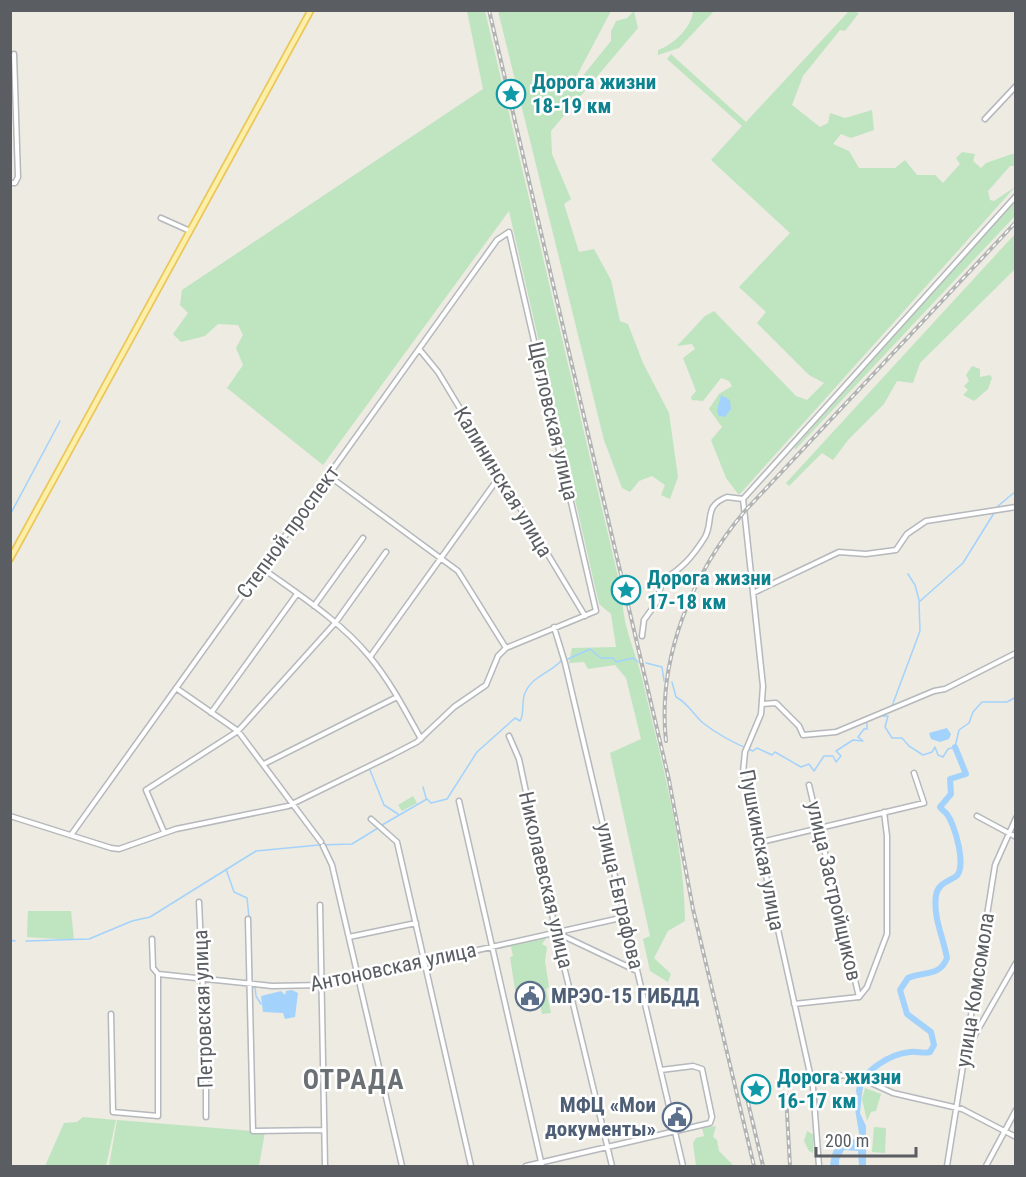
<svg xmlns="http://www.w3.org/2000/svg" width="1026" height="1177" viewBox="0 0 1026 1177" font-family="'Roboto Condensed',sans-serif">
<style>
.green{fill:#bfe4c0}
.water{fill:#a3d3fc}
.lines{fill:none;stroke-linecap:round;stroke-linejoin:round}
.stream{stroke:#a3d3fc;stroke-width:1.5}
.river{stroke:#a3d3fc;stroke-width:6}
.minor-casing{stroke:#b5b8bc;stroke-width:7}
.major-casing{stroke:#ecc65c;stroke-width:8}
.minor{stroke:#fff;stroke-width:4}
.major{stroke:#fcf0a8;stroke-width:4.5}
.rail-casing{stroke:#b3b4b4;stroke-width:4}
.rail{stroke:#fff;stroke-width:1.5;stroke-dasharray:4.5;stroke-linecap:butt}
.labels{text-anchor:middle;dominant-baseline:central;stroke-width:5;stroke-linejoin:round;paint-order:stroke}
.culture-label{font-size:21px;font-weight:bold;fill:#0d838f;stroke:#fff;text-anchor:start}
.street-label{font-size:21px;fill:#5a5e62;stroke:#fff}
.service-label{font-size:21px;font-weight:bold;fill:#4e5e75;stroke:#fff;text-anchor:start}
.district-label{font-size:27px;font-weight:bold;letter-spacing:1.5px;fill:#6b7074;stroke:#fff}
</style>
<rect width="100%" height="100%" fill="#edebe2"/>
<path class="green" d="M467,11h18l138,587c-2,24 13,55 19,80 18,79 42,161 43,243l-17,10 -14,27 17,16 -3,8 -18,-11 -7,-32 7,-3 -40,-183 31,-14 -15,-61 -11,-13 -27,4 -4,-7 -15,1 3,-15 44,-1 -5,-33 -12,-10 -90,-393 -186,254 -96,-77 16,-23 -7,-17 7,-13 -5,-10 -20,-1 -13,12 -24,6 -8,-8 15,-21 -8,-8 2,-15 301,-201z
M498,11h113l-37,70 3,2 34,-42v-10l5,-10 11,-3 7,-7 4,17 -87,103 1,23 19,45 -7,5 15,48 15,-3 17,31 9,41 8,3 15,39 26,50 9,64 -8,22 -9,-4 4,-10 -13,-9 -13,5 -9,11 -8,-4 -18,-48z
M693,11h21l-35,37 -21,7v-5c15,-5 34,-23 35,-39z
M849,11l10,2 -14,18 -5,-1 -37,46 -11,29 28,22 8,-4 2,-10 15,5 27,-8 2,20 -23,8 -10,-4 -8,10 16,7 10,17h36l10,-8 12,15h18l8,8 17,-19 -4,-6 6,-6 13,2 -2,7 8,7 5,-5 29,-10v13h-5l-22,25 2,9 4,1 21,-14 -276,308 -13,-17 -15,-38 11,-13 -13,-18 10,-15 13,-8 -3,-5 -8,-3 -18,23 -11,-1 -1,-3 5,-6 -13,-33 12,-9 -3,-5 -15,2 28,-30 9,-5 82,85 11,4 17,-17 -15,-8 -52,-52 9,-11 -27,-25 51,-54 -79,-73 31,-34 -75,-67 4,-5 75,68z
M1015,201v15l-220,234v-3z
M1015,234v35l-95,94 -7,20 -16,-2 -13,23 -36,36 -15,20 -11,-7 -33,33 -3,-3z
M972,366l8,3v8l10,-2 2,3 -4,11 -14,12 -11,-6 5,-5 -4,-4 5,-5 -3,-6z
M413,796l4,7 -15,8 -4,-6z
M28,911h43l3,29 -47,-3z
M547,937l-5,7 5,3 -2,14 4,26 -3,2 5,24 -9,1 -5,-26 -19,4 -3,-2 -5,-33 3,-1 -2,-9 -4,-1z
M865,1088l16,6 -5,17 -5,1 -4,9 -5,-22z
M83,1117l33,3 -10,46h-61l19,-43 13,-1z
M117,1120l148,12 -6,34h-150z
M716,1126l-3,11 4,3 2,11 15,15h-38l-3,-23 3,-5 8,-2 -2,-8z
M874,1127l12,1 -1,25 -13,-1z
M807,1131l7,4 -1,18 -4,-2 -5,-10z"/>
<path class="water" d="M721,395l9,5 1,9 -6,8 -6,-1 -2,-5z
M947,728l4,6 -2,5 -9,3 -9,-3 -2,-6z
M292,990l6,3 -3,24 -10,2 -2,-6 -20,-1 -2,-16 20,-5 4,4 1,-4z
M858,1081l5,3 -3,29 6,13v40h-7l-1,-15 -14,-1 -5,10v6h-9c1,-11 5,-23 14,-30l14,5 2,-2 -5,-30z"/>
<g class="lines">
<path class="stream" d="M998,506l18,-15
M10,515l50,-94
M908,574l7,11 4,15
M568,659l22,-10 11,9h12l3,4 17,-4 7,5
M646,663l16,4 2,14
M672,682l4,15c12,6 17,17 27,26 14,11 33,21 50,28l4,-3 15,7 3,-3 26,15 8,-3 5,7 10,-15h9l3,6 5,-6 -5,-5 17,-11 10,1 -5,-4 6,-8h3v-9
M892,706l28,-75 -1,-29 44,-39 31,-50
M879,716h9l-3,11 7,11h10l7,8 14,9 9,-3 3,-5 3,8 5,2 5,-8 7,-2 4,-17 10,-7 4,-11 9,-10h25l9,-5
M370,770l14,35 14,9
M423,787l3,11
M382,825l45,-26 4,4 16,-4 30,-47 38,-34 5,3c5,-8 1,-19 5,-28 7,-17 25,-20 36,-32
M226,869l8,23 13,6 2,19
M250,928l2,53
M10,940l5,1
M26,941l63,-2 43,-18 18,-4 106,-66 63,-6 33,-1 26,-16
M255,987l1,9 5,8"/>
<path class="river" d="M859,1091c3,-21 32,-37 51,-39 7,-1 13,2 20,0l4,-7 -3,-13 -24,-18 -7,-24 8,-12c15,-7 32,-1 39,-20 -4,-22 -14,-40 -11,-63 2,-11 11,-13 19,-18 13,-7 0,-54 -9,-64 -2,-2 -4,-3 -6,-6l11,-13 -1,-15 16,-5 -11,-27"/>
<g class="minor-casing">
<path id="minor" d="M985,119l31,-33
M10,183h5l3,-6 -4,-123
M161,218l29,13
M420,350l18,22 147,244
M329,476l129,95 48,77
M743,499l20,187 -2,28 -16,38 -2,20 70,315 6,79
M743,499l273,-303
M262,568c37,27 77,52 107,88 21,25 36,54 52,83
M753,593l86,-41 27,2 30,-4 11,-16 19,-13 90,-14
M314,606l49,-68
M554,627l11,36 118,503
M642,636l2,-16 13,-18 5,-21c20,-13 30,-23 43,-44 9,-16 -2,-31 22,-40l16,2
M370,657l129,-180
M176,688l62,43 83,111
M762,704l14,-1 23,23 4,9 33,-3 98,-41 11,-2 71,-36
M211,713l86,-119
M509,736l10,23 37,174 56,233
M264,764l133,-67
M809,785l50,212
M459,801l83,365
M10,816l101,32 8,1 57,-20 112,-23 104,-51 25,-13 37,-35 32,-22 12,-29 8,-8 90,-37 -87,-379 -12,8 -33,46 -393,549
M977,816l39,21
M371,819l26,23 74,324
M164,832l-18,-42 92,-59 98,-109 50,-70
M757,843l167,-40 -10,-30
M323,846l9,19 70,301
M199,902l7,154v61
M320,905l5,261
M248,919l5,212 71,-1
M557,933l80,38
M349,937l67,-14
M158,974l114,12 50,-1 303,-68
M859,997l8,-10 20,-53v-98l-3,-24
M794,1004l65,-7
M111,1014l2,98 45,4v-142l-5,-6 -1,-29
M968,1047l48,-84
M811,1078l23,-3 22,1 37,17 69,16 54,28
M526,1166l184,-43 2,-6 -10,-48 -9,-3 -32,4
M947,1166l48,-301 21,-47
M986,1166l30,-56"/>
</g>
<g class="major-casing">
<path id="major" d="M10,559l301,-549"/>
</g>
<use href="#minor" class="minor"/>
<use href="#major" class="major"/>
<g class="rail-casing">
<path id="rail" d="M489,10l180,770 24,129 61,257
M666,741c-9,-82 26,-167 78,-229l272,-290
M746,1094l17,72
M786,1095l4,71"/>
</g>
<use href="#rail" class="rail"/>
</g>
<defs>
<g id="sight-ring" transform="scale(1.5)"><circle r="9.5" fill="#fff" stroke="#0f9aa8" stroke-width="1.5"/><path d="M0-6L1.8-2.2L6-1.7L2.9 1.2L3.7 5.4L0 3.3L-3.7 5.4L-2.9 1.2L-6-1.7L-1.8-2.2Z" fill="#0f9aa8"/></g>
<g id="civic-ring" transform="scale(1.5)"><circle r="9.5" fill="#fff" stroke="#5c6f8a" stroke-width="1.5"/><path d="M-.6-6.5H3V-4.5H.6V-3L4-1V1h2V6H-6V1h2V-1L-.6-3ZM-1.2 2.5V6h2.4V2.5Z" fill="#5c6f8a"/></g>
</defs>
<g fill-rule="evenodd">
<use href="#sight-ring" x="511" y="94"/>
<use href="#sight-ring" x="626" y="590"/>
<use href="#civic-ring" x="530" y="996"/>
<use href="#sight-ring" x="756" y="1089"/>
<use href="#civic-ring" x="677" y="1117"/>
</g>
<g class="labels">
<g class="culture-label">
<text x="532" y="82">Дорога жизни<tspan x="532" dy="24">18-19 км</tspan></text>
<text x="647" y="578">Дорога жизни<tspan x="647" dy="24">17-18 км</tspan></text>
<text x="777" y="1077">Дорога жизни<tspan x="777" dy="24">16-17 км</tspan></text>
</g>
<g class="street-label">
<text transform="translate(553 421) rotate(77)">Щегловская улица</text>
<text transform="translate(503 482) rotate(59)">Калининская улица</text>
<text transform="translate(288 532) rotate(-54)">Степной проспект</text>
<text transform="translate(762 850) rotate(79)">Пушкинская улица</text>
<text transform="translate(546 880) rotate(77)">Николаевская улица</text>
<text transform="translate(834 891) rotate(77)">улица Застройщиков</text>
<text transform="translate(620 896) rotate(77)">улица Евграфова</text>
<text transform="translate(393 967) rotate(-12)">Антоновская улица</text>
<text transform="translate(975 990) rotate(-81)">улица Комсомола</text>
<text transform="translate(203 1009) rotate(-92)">Петровская улица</text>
</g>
<g class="service-label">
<text x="551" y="996">МРЭО-15 ГИБДД</text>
<text x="656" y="1105" text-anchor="end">МФЦ «Мои<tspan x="656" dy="24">документы»</tspan></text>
</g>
<g class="district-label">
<text x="354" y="1080">ОТРАДА</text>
</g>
</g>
<rect width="1026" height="1177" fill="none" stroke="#5a5e62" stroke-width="24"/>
<path d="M816 1147v9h100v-9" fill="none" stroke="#5a5e62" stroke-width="3"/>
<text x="825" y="1147" font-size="18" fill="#5a5e62" stroke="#ffffff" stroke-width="4.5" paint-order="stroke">200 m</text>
</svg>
